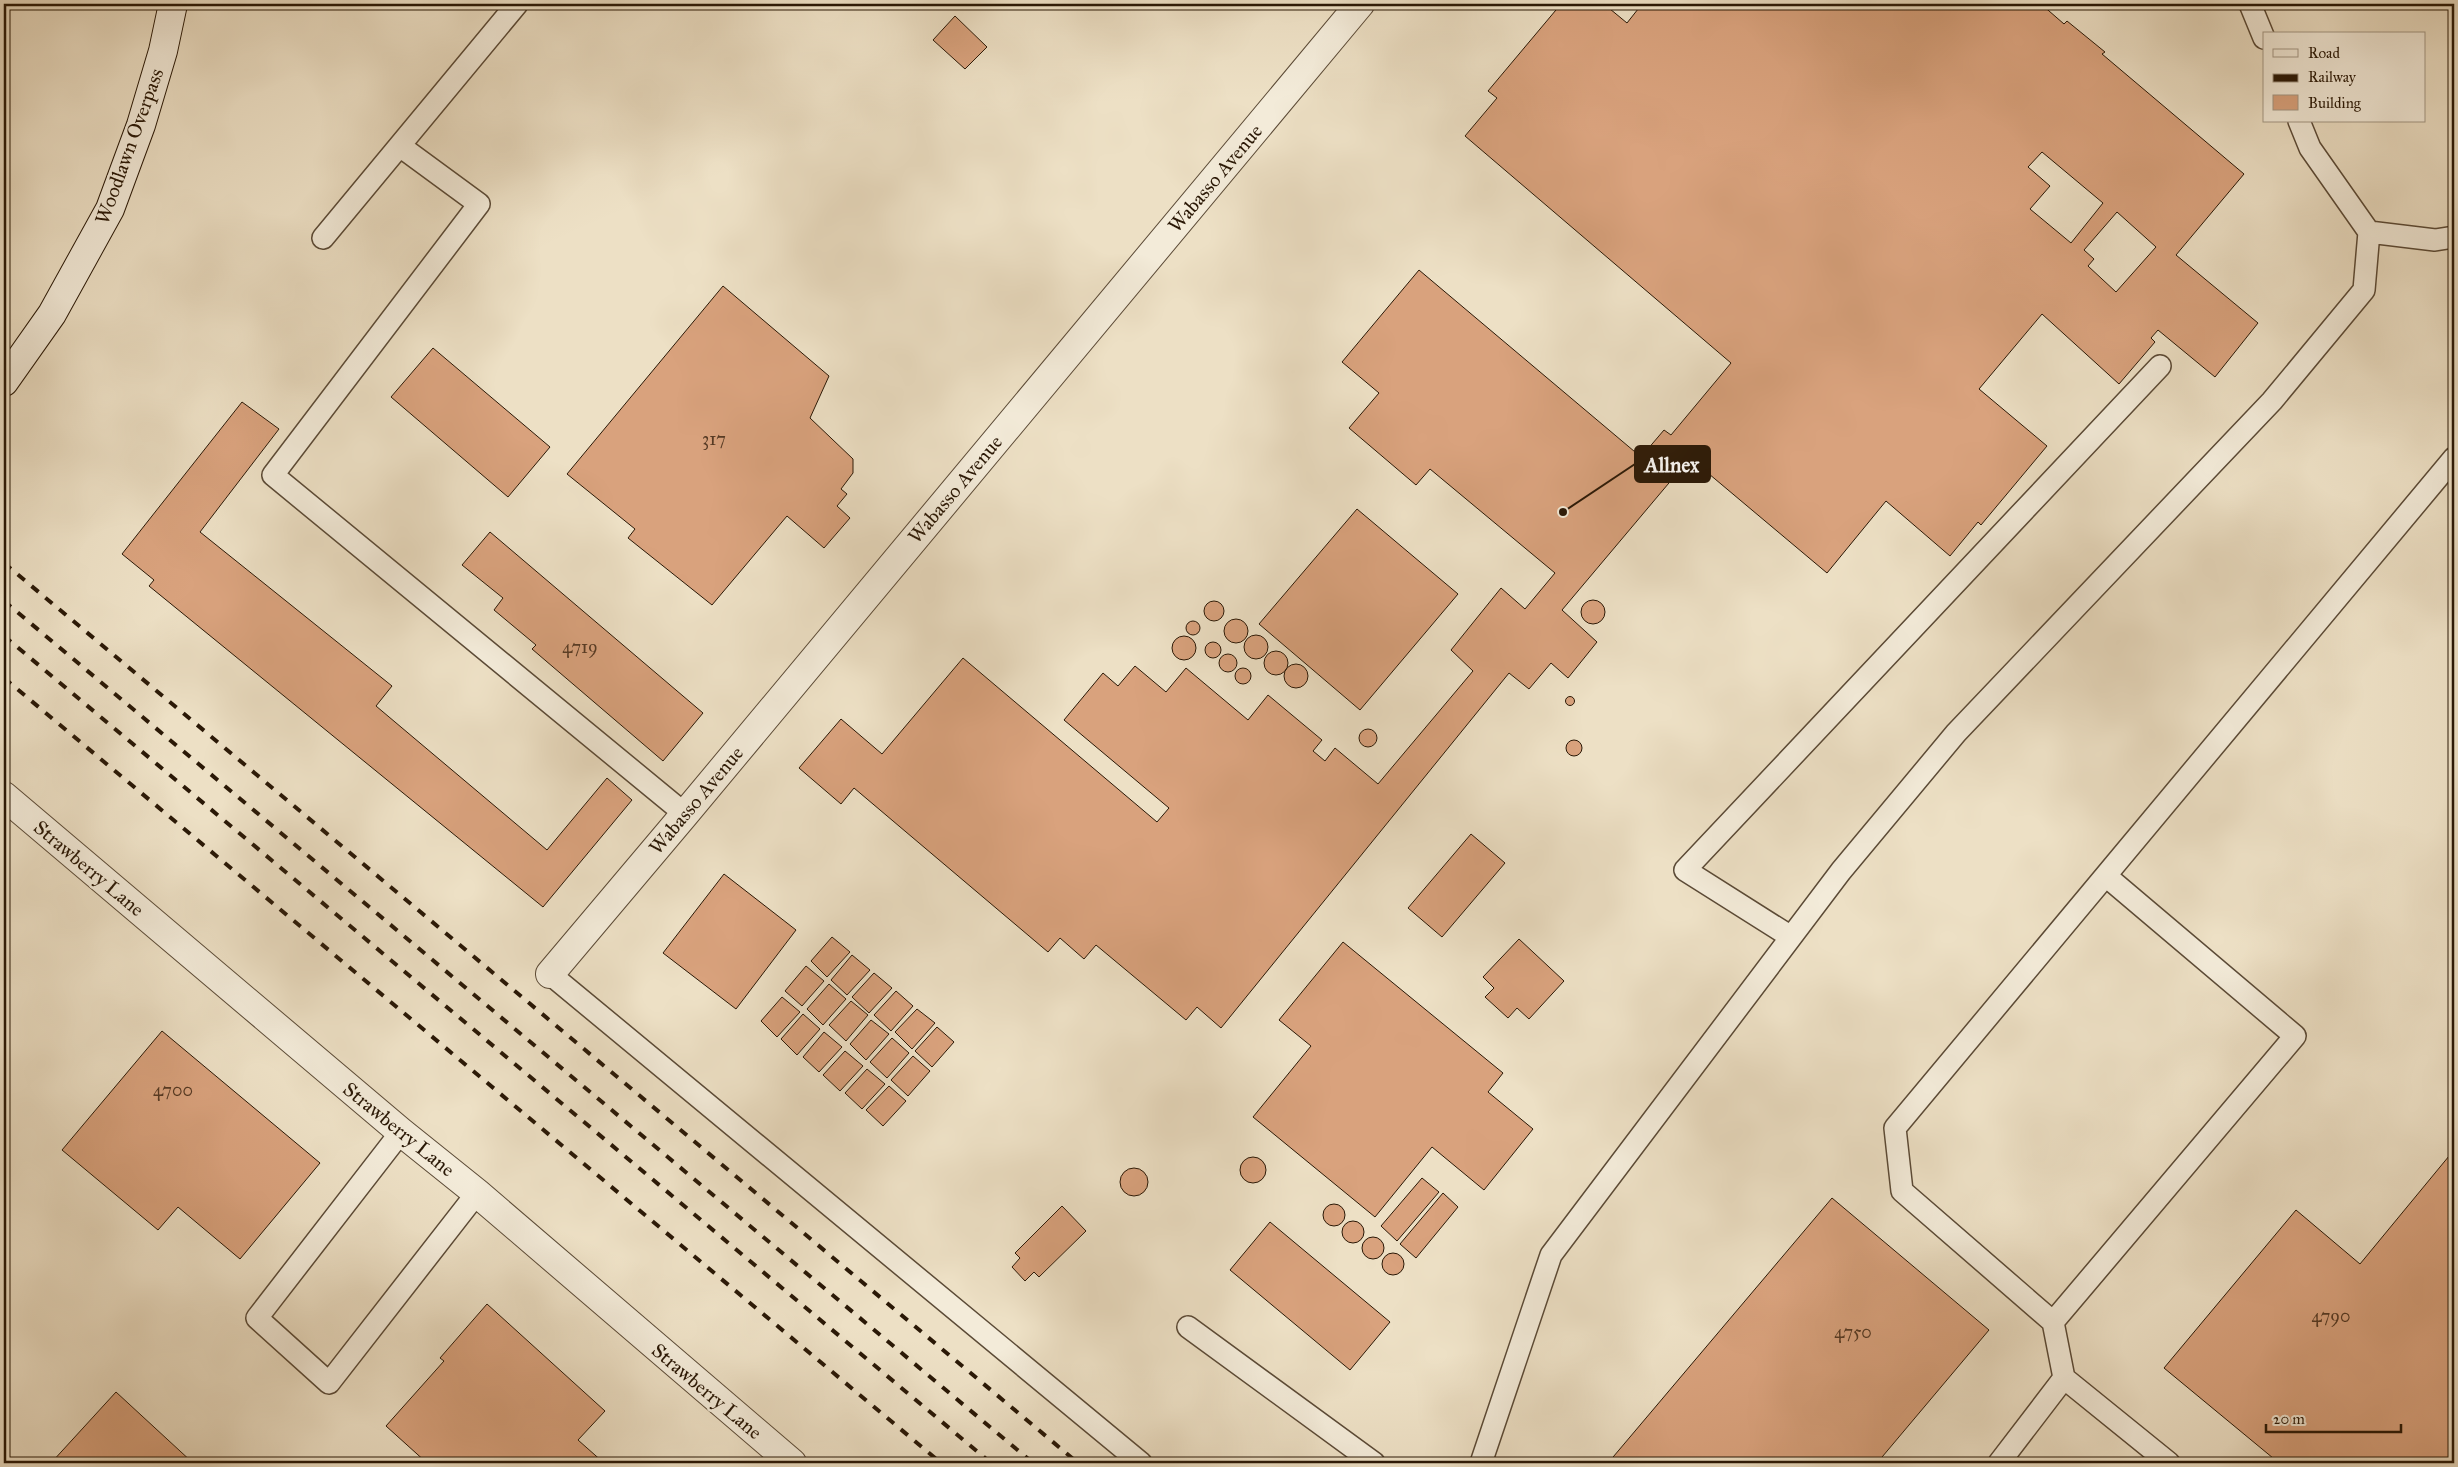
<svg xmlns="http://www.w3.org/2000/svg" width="2458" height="1467" viewBox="0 0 2458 1467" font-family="'IM FELL Great Primer',serif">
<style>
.building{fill:#d9a27d;stroke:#2a1806;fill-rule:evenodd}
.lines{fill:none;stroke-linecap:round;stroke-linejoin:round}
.lane-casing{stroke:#5b4a36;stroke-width:24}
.street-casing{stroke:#5b4a36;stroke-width:30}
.secondary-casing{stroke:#2a1806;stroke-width:30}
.lane{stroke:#f3ebd9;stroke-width:21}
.street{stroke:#f3ebd9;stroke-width:28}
.secondary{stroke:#f3ebd9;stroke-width:28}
.rail{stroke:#2a1806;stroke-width:4;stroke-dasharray:9 9;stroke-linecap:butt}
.labels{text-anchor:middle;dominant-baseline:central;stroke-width:5;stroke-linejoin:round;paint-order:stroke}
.number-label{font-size:18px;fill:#563a24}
.street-label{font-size:20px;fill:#2a1806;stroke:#f3ebd9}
.leader{fill:none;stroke:#2a1806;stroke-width:2}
.callout-dot{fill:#2a1806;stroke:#f3ebd9;stroke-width:2}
.callout{fill:#2a1806;stroke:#2a1806;stroke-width:2}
.callout-label{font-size:21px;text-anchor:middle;font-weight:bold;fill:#fff}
</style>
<rect width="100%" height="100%" fill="#ede0c5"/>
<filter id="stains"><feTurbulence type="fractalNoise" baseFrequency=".004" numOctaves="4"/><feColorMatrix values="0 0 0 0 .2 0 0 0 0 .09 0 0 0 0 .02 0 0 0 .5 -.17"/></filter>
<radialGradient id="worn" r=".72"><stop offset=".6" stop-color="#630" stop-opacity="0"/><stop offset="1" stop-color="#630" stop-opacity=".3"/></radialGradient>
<path class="building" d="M1561,4h43l23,19 15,-19h399l23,20 3,-3 38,31 -3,2 142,120 -68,81 82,68 -43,54 -57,-47 -7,8 4,4 -36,42 -77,-70 -63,75 68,57 -66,79 -3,-3 -28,34 -64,-55 -59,72 -137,-115 -128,152 35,32 -29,36 -17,-15 -22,26 -20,-16 -288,355 -24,-21 -11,13 -90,-75 -12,14 -24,-21 -12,14 -194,-164 -13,16 -42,-36 42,-49 41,35 81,-96 194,164 12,-14 -105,-88 39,-47 15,13 17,-20 31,26 20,-24 62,52 20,-25 54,45 -9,11 12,10 10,-13 43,36 95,-113 -22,-21 50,-62 24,21 30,-36 -125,-104 -14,16 -67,-57 30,-35 -37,-31 77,-92 222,187 23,-27 7,5 60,-72 -266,-227 32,-38 -9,-7zM2042,152l61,51 -32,40 -41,-34 20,-23 -22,-19zM2117,212l39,35 -40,45 -28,-26 6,-7 -10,-9z
M955,16l32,31 -22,22 -32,-29z
M723,286l106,90 -19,42 43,41v14l-12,16 6,5 -10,12 13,12 -26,30 -37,-32 -75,89 -84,-67 7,-9 -68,-55z
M433,348l117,99 -42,50 -117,-100z
M242,402l37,27 -79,103 192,154 -16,20 171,144 60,-72 25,22 -89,107 -394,-321 5,-6 -32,-26z
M1357,509l101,85 -98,116 -101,-86z
M490,532l213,181 -40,48 -131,-112 4,-4 -42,-35 9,-12 -41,-33z
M1581 612a12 12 0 1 1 24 0a12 12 0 1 1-24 0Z
M1204 611a10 10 0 1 1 20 0a10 10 0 1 1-20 0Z
M1224 631a12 12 0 1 1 24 0a12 12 0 1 1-24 0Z
M1186 628a7 7 0 1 1 14 0a7 7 0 1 1-14 0Z
M1244 647a12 12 0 1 1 24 0a12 12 0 1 1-24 0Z
M1172 648a12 12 0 1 1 24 0a12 12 0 1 1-24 0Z
M1205 650a8 8 0 1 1 16 0a8 8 0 1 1-16 0Z
M1264 663a12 12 0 1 1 24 0a12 12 0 1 1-24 0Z
M1219 663a9 9 0 1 1 18 0a9 9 0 1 1-18 0Z
M1284 676a12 12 0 1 1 24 0a12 12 0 1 1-24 0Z
M1235 676a8 8 0 1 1 16 0a8 8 0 1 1-16 0Z
M1565.5 701a4.5 4.5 0 1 1 9 0a4.5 4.5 0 1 1-9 0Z
M1359 738a9 9 0 1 1 18 0a9 9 0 1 1-18 0Z
M1566 748a8 8 0 1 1 16 0a8 8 0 1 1-16 0Z
M1471,834l34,29 -63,74 -34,-29z
M724,874l72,56 -60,79 -73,-56z
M832,937l18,15 -23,25 -16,-16z
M1519,939l45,42 -35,38 -12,-11 -9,10 -23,-21 9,-9 -11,-11z
M1343,942l160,131 -15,19 45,37 -49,61 -52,-43 -57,70 -122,-100 58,-71 -32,-26z
M852,955l18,15 -23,25 -16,-15z
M806,966l18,15 -22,25 -17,-15z
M874,973l18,15 -23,25 -17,-16z
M829,984l17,15 -23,26 -16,-16z
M896,991l17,15 -22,25 -17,-16z
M782,997l18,15 -23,25 -16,-16z
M851,1001l17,14 -22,26 -17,-16z
M917,1009l18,14 -23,26 -17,-17z
M803,1014l17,15 -23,26 -16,-16z
M871,1020l18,14 -23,26 -16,-16z
M937,1027l17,15 -22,25 -17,-16z
M162,1031l158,132 -80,96 -62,-52 -20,23 -96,-80z
M824,1032l18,15 -23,25 -16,-15z
M892,1038l17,15 -22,25 -17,-16z
M845,1051l18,15 -23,25 -17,-16z
M913,1056l17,15 -22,25 -17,-16z
M867,1069l18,15 -23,25 -17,-16z
M889,1086l17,15 -23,25 -17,-16z
M2454,1150v313h-175l-115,-95 132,-158 64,54z
M1240 1170a13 13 0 1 1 26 0a13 13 0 1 1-26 0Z
M1120 1182a14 14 0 1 1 28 0a14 14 0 1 1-28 0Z
M1422,1178l17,14 -42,49 -16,-15z
M1443,1193l15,14 -42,51 -16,-14z
M1832,1198l157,132 -112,133h-269z
M1323 1215a11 11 0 1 1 22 0a11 11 0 1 1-22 0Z
M1062,1206l24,25 -47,46 -5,-5 -9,9 -13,-14 8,-9 -5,-5z
M1342 1232a11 11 0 1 1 22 0a11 11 0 1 1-22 0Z
M1270,1222l120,100 -40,48 -120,-100z
M1362 1248a11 11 0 1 1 22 0a11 11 0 1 1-22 0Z
M1382 1264a11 11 0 1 1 22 0a11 11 0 1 1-22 0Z
M487,1304l118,107 -27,29 26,23h-177l-41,-37 58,-65 -4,-3z
M116,1392l77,71h-142z"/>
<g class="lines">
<g class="lane-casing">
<path id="lane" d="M2250,4l14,34
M400,146l79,58 -206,271 412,339
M2369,232l66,8 19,-3
M323,238l194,-234
M1791,937l-106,-67 475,-504
M550,974l591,489
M401,1132l-144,186 72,65 148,-190
M2053,1322l-151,-131 -7,-63 559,-670
M1188,1327l186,136
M2064,1378l105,85
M1481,1463l70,-208 290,-384 115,-138 316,-332 92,-111 5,-58 -59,-84 -11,-27
M1999,1463l65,-85 -11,-56 242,-286 -189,-160"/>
</g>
<g class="street-casing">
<path id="street" d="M4,796l397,336 76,61 315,270
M550,974l135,-160 675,-810"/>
</g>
<g class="secondary-casing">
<path id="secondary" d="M4,382l48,-68 58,-105 31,-84 22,-74 10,-47"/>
</g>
<use href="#lane" class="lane"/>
<use href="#street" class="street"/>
<use href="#secondary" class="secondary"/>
<path class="rail" d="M4,563l1074,900
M4,601l1029,862
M4,636l987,827
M4,678l937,785"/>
</g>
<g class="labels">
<g class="number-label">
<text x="714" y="439">317</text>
<text x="580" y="647">4719</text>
<text x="173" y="1090">4700</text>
<text x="2331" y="1316">4790</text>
<text x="1853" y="1332">4750</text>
</g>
<g class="street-label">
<text transform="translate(129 146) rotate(-70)">Woodlawn Overpass</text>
<text transform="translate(1215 178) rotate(-50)">Wabasso Avenue</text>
<text transform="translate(955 489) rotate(-50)">Wabasso Avenue</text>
<text transform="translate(696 800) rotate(-50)">Wabasso Avenue</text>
<text transform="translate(89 868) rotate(40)">Strawberry Lane</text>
<text transform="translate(399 1129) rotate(39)">Strawberry Lane</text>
<text transform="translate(707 1391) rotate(40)">Strawberry Lane</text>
</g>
</g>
<path class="leader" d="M1563 512L1635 464"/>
<circle class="callout-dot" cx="1563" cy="512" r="5"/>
<rect class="callout" x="1635" y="446" width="75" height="36" rx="5"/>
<g class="callout-label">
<text x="1672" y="472">Allnex</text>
</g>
<rect width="2458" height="1467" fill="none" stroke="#ede0c5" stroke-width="20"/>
<rect x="5" y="5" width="2448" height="1457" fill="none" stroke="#2a1806" stroke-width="2.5"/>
<rect x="10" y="10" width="2438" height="1447" fill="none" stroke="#2a1806"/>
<rect x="2263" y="32" width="162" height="90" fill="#f3ebd9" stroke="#a39785"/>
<rect x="2273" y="49" width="25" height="8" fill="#f3ebd9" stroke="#a39785"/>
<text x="2308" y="58" font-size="15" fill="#2a1806">Road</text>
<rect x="2273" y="74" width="25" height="8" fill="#2a1806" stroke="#a39785"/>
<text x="2308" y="82" font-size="15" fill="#2a1806">Railway</text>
<rect x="2273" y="95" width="25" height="15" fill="#d9a27d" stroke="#a39785"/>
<text x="2308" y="108" font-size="15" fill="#2a1806">Building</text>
<path d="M2266 1424v8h135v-8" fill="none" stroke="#2a1806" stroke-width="2.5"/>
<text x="2273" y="1424" font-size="15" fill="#2a1806" stroke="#f3ebd9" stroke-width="4" paint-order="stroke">20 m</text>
<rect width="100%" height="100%" filter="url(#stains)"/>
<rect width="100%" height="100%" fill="url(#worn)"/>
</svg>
